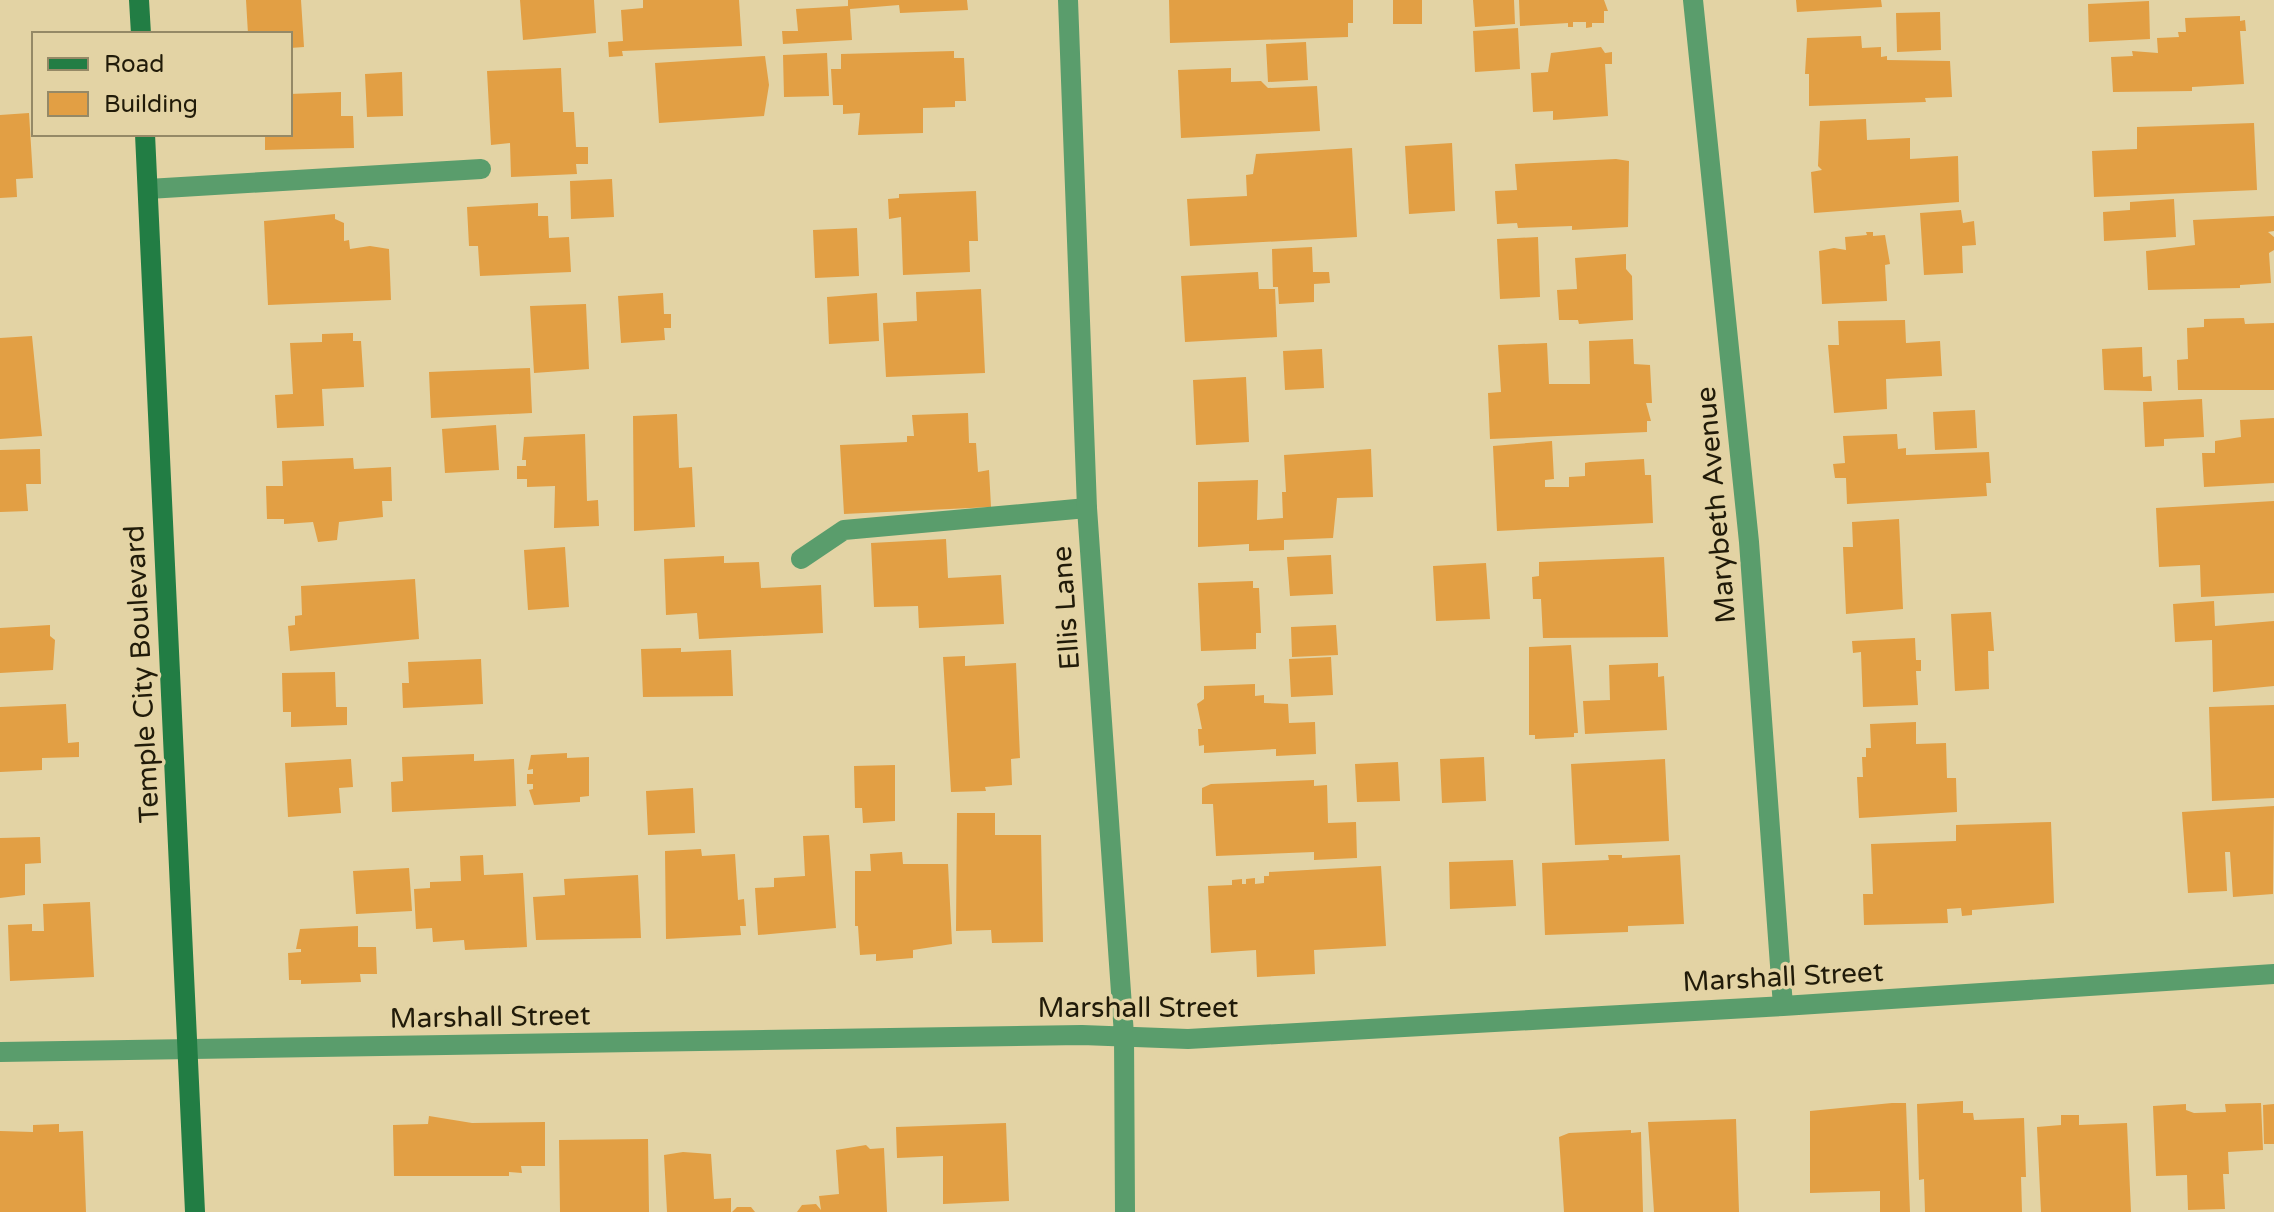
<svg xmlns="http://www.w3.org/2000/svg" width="2274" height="1212" viewBox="0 0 2274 1212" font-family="'Varela Round',sans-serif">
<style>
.building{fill:#e29f44}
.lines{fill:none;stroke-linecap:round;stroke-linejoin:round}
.service{stroke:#5a9d6c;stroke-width:20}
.minor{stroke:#5a9d6c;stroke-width:20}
.secondary{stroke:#227d44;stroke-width:20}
.labels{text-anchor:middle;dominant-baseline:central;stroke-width:7;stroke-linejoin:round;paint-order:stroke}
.street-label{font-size:28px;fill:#211b09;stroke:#e3d3a4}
</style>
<rect width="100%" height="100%" fill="#e3d3a4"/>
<path class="building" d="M246,0h55l3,47 -14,1v-14h-42z
M520,0h74l2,33 -73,7z
M643,0h96l3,46 -120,5 1,5 -14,1 -1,-15 15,-1 -2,-31 22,-2z
M848,0h119l1,10 -68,3 -1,-8 -49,4 2,31 -69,4 -1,-13h16l-2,-22 52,-3z
M1169,0h184v23h-5v14l-178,6z
M1393,0h29v24h-29z
M1473,0h41l1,24 -40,3z
M1519,0h85l4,11h-4v12h-12v4l-6,1v-6h-13v5h-5v-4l-48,3z
M1796,0h85l1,7 -85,5z
M2149,1l1,38 -61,3 -1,-38z
M1940,12l1,38 -44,2 -1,-39z
M2240,16v5l5,-1 1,11h-6l4,53 -52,3v4l-79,1 -2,-35 22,-1 -1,-5 26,2 -1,-15 22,-1 -1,-5h8l-1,-14z
M1518,28l2,41 -45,3 -2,-41z
M1861,36l1,12 19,-1v10l6,-1v4l63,1 2,36 -27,1 1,4 -117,4v-32h-4l2,-36z
M1306,42l2,38 -40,2 -2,-38z
M1601,47l4,6 7,-1v12h-7l3,52 -55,4v-9l-20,1 -2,-39 17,-1 3,-19z
M954,51v7h10l2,43h-11v6l-32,1v25l-65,2 2,-22 -17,1v-9h-10l-2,-36h10v-15z
M827,53l2,43 -45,1 -1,-42z
M765,56l4,29 -5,31 -105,7 -4,-60z
M561,68l2,44h11l2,35h12v17h-12l1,10 -66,3 -1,-34 -19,2 -4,-74z
M1231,68v14l30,-1 7,7 49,-2 3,45 -139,7 -3,-68z
M402,72l1,44 -36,1 -2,-43z
M341,92v24h12l1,32 -89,2v-16h25v-40z
M29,113l4,65 -17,1 1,18 -17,1v-83z
M1866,119l1,21 43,-2v21l48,-3 1,46 -145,11 -3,-41 11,-2 -4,-4 2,-45z
M2254,123l3,67 -163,7 -2,-46 45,-2v-22z
M1452,143l3,68 -46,3 -4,-68z
M1352,148l5,89 -167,9 -3,-47 60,-3 -1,-21 7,-1 3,-20z
M1616,159l13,2 -1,66 -56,3v-4l-54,2 -1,-5 -20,1 -2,-33 22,-1 -2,-26z
M612,179l2,38 -43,2 -1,-38z
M976,191l2,50h-9l1,31 -67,3 -2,-58 -12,2 -1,-20 11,-1v-4z
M2174,199l2,38 -72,4 -1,-29 27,-2v-8z
M538,203v13h10l1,22 20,-1 2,35 -91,4 -2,-30h-9l-2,-39z
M1961,210l2,13 11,-2 2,24 -14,1 1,27 -39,2 -4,-62z
M335,214v5l9,4v18l5,-1 1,9 20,-3 19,3 2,51 -123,5 -4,-84z
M2274,216v15l-6,1 6,5v13l-5,3 2,30 -31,2v3l-92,2 -2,-39 49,-6 -2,-25z
M857,228l2,48 -44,2 -2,-48z
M1866,232h7v4l12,-1 5,29 -5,1 2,36 -65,3 -3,-53 15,-3 12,2 -1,-13 22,-2z
M1538,237l2,60 -40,2 -3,-60z
M1312,247l1,25h16l1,11 -16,1v18l-35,2 -1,-17h-5l-1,-38z
M1626,254v15l6,7 1,44 -54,4 -1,-4h-19l-2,-30 20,-1 -2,-31z
M1258,272l1,17h16l2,48 -92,5 -4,-66z
M981,289l4,84 -99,4 -3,-54 34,-2 -1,-29z
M663,293l1,21h7v14h-7l1,12 -44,3 -3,-47z
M877,293l2,48 -50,3 -2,-47z
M586,304l3,65 -55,4 -4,-67z
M2244,318l1,6 29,-1v67h-96l-1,-30 11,-1 -1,-31 17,-1v-8z
M1905,320l1,23 34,-2 2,35 -56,3 1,30 -53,4 -6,-68h11l-1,-24z
M353,333v8h8l3,46 -42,2 2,37 -47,2 -2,-33 18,-1 -3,-51 32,-1v-8z
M32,336l10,100 -42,3v-101z
M1633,339l1,25 16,1 2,38h-6l5,18h-4v11l-157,7 -2,-46 13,-1 -3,-47 49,-2 2,41h41l-1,-43z
M2142,347l1,30 8,-1 1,15 -48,-1 -2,-41z
M1322,349l2,39 -39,2 -2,-39z
M530,368l2,45 -101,5 -2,-46z
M1246,377l3,65 -53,3 -3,-65z
M2202,399l2,38 -40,2v7l-19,1 -2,-45z
M1975,410l2,38 -42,2 -2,-38z
M968,413l1,30h7l2,29 11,-2 2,37 -147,7 -4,-69 67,-3v-6h7l-2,-21z
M677,414l2,54 13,-1 3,60 -61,4 -1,-115z
M2274,418v65l-70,4 -2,-34h13v-12l26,-4 -1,-17z
M496,425l3,45 -54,3 -3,-44z
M585,434l2,67 11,-1 1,26 -45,2 1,-42 -28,1v-8h-10v-13h9v-6h-4l2,-23z
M1897,434l1,15 8,-1v7l83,-3 2,31h-5l1,13 -140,8 -1,-26h-11l-2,-14 12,-1 -2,-27z
M1552,441l2,38 -9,1v7h24v-10l16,-1v-13l5,-1 54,-3 1,16h6l2,48 -156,8 -4,-85z
M40,449l1,35h-15l2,27 -28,1v-62z
M1371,449l2,48 -36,1 -4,40 -49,2v10l-35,1v-7l-51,3v-65l60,-2 -1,40 26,-2 -1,-26h4l-2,-37z
M353,458l1,11 37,-2 1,34h-10l1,16 -44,5 -2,18 -19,2 -5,-20 -29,2v-5h-17l-1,-33h17l-1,-25z
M2274,501v92l-73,4 -1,-32 -41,2 -3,-59z
M1899,519l4,90 -57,5 -3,-67h10l-1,-25z
M946,539l2,39 53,-3 3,49 -85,4 -1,-22 -44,1 -3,-64z
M565,547l4,60 -41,3 -4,-60z
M1331,555l2,39 -43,2 -3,-39z
M724,556v7l35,-1 2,26 60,-3 2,48 -124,6 -2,-26 -31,2 -2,-56z
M1664,557l4,80 -125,1 -2,-39h-8l-1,-22 7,-1v-14z
M1486,563l4,56 -54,2 -3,-55z
M415,579l4,60 -129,12 -2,-25 7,-1v-9l7,-1 -1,-29z
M1253,581v7h6l2,45h-5v16l-55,2 -3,-68z
M2214,601l1,25 59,-5v65l-61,6 -1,-52 -37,2 -2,-38z
M1991,612l3,39h-6l1,38 -34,2 -4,-77z
M50,625v11l5,4 -2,30 -53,3v-45z
M1336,625l2,30 -46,2 -1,-30z
M1915,638l1,22h5v11h-5l2,34 -55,2 -2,-55 -8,1 -1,-12z
M1571,645l7,88h-4v4l-39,2v-4h-6v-88z
M681,648v4l50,-2 2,46 -90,1 -2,-48z
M965,656v10l51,-3 4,95 -9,1 1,26 -27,2 1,4 -35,1 -8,-135z
M1331,657l2,38 -42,2 -2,-38z
M481,659l2,45 -80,4 -1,-25h7l-1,-21z
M1658,663v14l6,-1 3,54 -82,4 -2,-33 27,-1 -1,-35z
M335,672l1,35h11v18l-56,2v-15h-8l-1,-39z
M1255,684v12l9,-1v8l24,1 1,19 26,-1 1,32 -40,2v-7l-72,4v-8l-5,1 -1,-17h4l-5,-25 7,-5v-13z
M66,704l2,39 11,-1v15l-37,1v12l-42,2v-65z
M2274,705v93l-62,3 -3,-94z
M1916,722v22l30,-1 1,35h9l1,34 -98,6 -2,-41h6l-1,-20h4v-9h5l-1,-24z
M567,753v5l22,-1v39l-9,1v5l-46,3 -5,-15 4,-1v-5h-6v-10h6v-5l-5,1 3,-15z
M474,754v7l40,-2 2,47 -124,6 -1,-30 12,-1 -1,-24z
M1484,757l2,44 -44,2 -2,-44z
M351,759l2,28 -14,1 2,25 -53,4 -3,-54z
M1665,759l4,82 -94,4 -4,-81z
M1398,762l2,39 -43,1 -2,-38z
M895,765v56l-32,2 -1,-15h-7l-1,-42z
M1314,780v6l13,-1 1,38 28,-1 1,36 -43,2v-8l-98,4 -3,-52h-11v-16l9,-4z
M693,788l2,45 -47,2 -2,-44z
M2274,806l-1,88 -40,3 -3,-45h-5l2,39 -39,2 -6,-81z
M957,813h38v22h46l2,107 -51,1 -1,-13 -35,1z
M2051,822l3,81 -82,7v5l-10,1 -1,-8 -14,1 1,14 -84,2 -1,-31h10l-2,-50 85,-3v-16z
M829,835l7,93 -78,7 -3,-47 19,-1v-9l31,-2 -2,-40z
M40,837l1,26 -16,1v31l-25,3v-60z
M701,849l1,7 33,-2 3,46 6,-1 2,27h-6l1,9 -75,4 -1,-88z
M902,852l1,12h45l4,80 -39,6v8l-37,3v-7l-16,1 -2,-29h-3v-55h16l-1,-17z
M483,855l1,20 39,-2 4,74 -62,3 -1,-10 -31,2 -1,-14 -16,1 -2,-40 16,-1v-6l31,-1 -1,-25z
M1608,855h14v3l58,-3 4,69 -56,2v6l-83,3 -3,-72 67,-3z
M1513,860l3,46 -66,3 -1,-47z
M1381,866l5,80 -72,4 1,24 -58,3 -1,-27 -45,3 -3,-67 24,-1v-5l10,-1v5h4v-5l9,-1v6l9,-1v-7h5v-4z
M409,868l3,43 -56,3 -3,-43z
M638,875l3,63 -105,2 -3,-43 32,-2 -1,-16z
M90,902l4,75 -84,4 -2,-56 24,-1v7h12l-1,-27z
M358,926v21h18l1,27h-17l1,8 -60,2v-4h-12l-1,-27 13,-1v-3h-5l4,-20z
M1963,1101v12h10l1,7 50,-2 2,59h-5l1,35h-97l-1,-33 -5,1 -2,-76z
M1892,1103h14l4,109h-30v-21l-70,2v-82z
M2261,1103l2,47 -35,2 1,22h-6l2,35 -37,1 -1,-35 -31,1 -3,-70 33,-2v6l8,3 32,-1 -1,-8z
M2274,1104v40h-10l-1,-39z
M2061,1115h18v10l48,-2 4,89h-90l-4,-85 24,-2z
M429,1116l43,7 73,-1v44h-24l1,7 -13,-1v4h-115l-1,-51 35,-1z
M1736,1119l3,93h-85l-6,-90z
M1006,1123l3,78 -66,3v-48l-46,2 -1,-31z
M59,1124v8l24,-1 3,81h-86v-81l33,1v-7z
M1631,1130v3l10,-1 2,80h-79l-5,-75 10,-4z
M648,1139l1,73h-89l-1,-72z
M866,1145l4,4 14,-1 3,64h-90l5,-7 14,-1 5,6 -2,-14 20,-2 -3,-44z
M683,1152l28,2 3,45 17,-1v14h-64l-3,-57z
M737,1207h14l4,5h-23z"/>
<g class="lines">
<path class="service" d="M148,189l333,-20
M801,559l43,-29 243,-22"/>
<path class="minor" d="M1068,0l19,508 37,527 1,177
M1693,0l56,542 34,464
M0,1052l1082,-17 106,4 595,-33 491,-32"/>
<path class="secondary" d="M139,0l2,34
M145,134l50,1078"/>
</g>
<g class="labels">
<g class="street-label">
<text transform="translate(1716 505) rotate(-95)">Marybeth Avenue</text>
<text transform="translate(1066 608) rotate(-94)">Ellis Lane</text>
<text transform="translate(142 674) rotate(-93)">Temple City Boulevard</text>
<text transform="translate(1783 977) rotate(-3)">Marshall Street</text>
<text x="1138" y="1008">Marshall Street</text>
<text transform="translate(490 1017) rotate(-1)">Marshall Street</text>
</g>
</g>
<rect x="32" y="32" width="260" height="104" fill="#e3d3a4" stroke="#958966" stroke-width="2"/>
<rect x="48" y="58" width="40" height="12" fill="#227d44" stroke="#958966" stroke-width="2"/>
<text x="104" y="72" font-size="24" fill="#211b09">Road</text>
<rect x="48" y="92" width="40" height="24" fill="#e29f44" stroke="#958966" stroke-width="2"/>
<text x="104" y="112" font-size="24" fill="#211b09">Building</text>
</svg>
